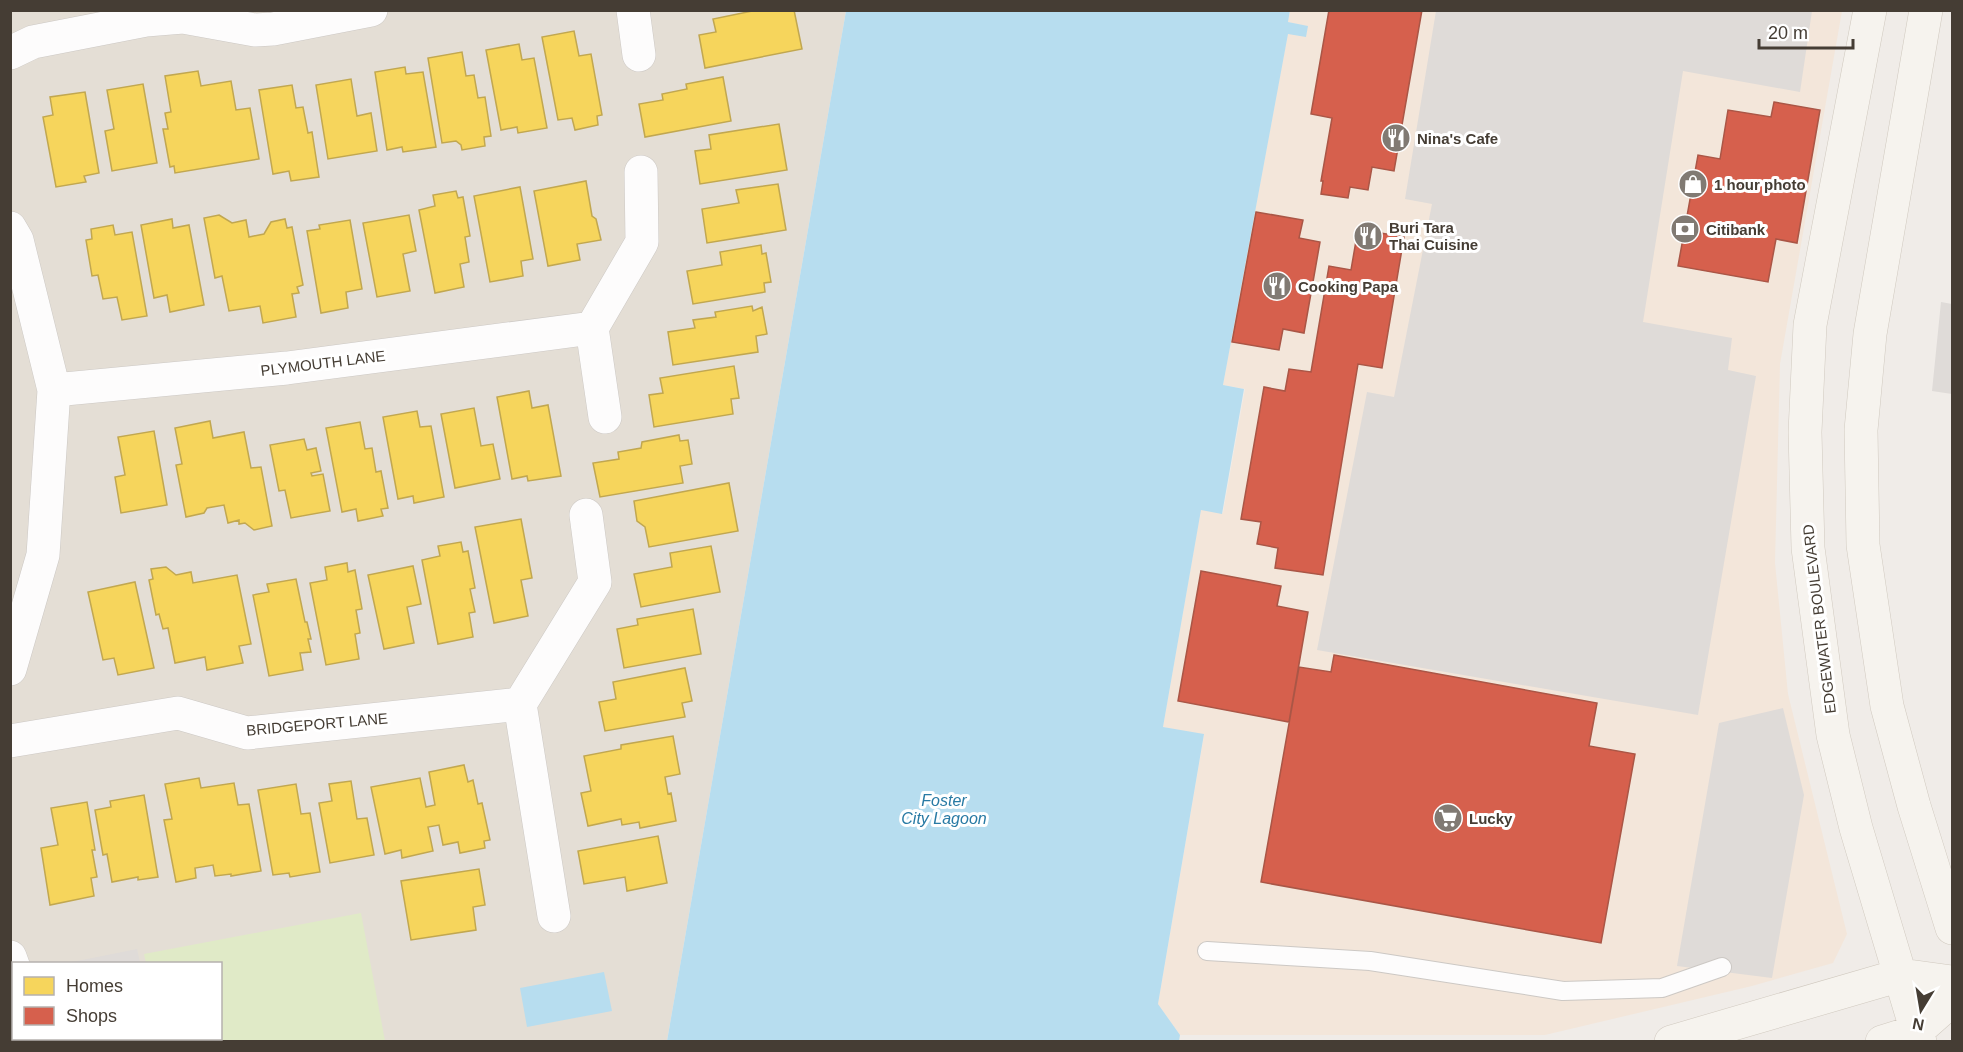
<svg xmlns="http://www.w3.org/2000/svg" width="1963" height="1052" viewBox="0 0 1963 1052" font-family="Arial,sans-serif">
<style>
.residential{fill:#e4ded5;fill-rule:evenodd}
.commercial{fill:#f3e6da}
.green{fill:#e0eac7}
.parking{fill:#dfdbd8}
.water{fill:#b7ddef}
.homes{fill:#f6d55c;stroke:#c1a750;stroke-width:1.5}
.shops{fill:#d6604d;stroke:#aa5646;stroke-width:1.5}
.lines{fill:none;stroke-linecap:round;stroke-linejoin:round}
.lane-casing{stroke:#ccc8c4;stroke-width:20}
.street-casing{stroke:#ccc8c4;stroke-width:34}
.secondary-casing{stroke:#d0c9bf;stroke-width:34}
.lane{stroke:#fdfcfc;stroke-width:18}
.street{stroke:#fdfcfc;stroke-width:33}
.secondary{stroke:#f6f3ee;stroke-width:33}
.labels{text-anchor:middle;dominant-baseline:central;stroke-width:6;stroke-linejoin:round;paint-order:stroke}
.poi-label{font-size:15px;font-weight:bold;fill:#453d34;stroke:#fff;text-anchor:start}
.street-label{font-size:15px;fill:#453d34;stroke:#fff}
.water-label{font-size:16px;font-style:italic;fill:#287aa4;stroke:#fff}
</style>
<rect width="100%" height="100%" fill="#f0ece8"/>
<path class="residential" d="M10,11h836l-179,1030h-656zM14,964h206v74h-206z"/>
<path class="commercial" d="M1290,11h552l-62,353 -5,199 13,131 59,240 -14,29 -81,23 -207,49h-365l-22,-31 46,-269 -41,-8 38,-218 22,4 22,-124 -22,-4 65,-352 20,-6 -20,-5z"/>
<path class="green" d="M361,913l24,128h-224l-1,-2 60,-1v-74l-74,-1 -2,-9z"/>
<path class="parking" d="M1436,11h376l-12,81 -117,-21 -40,251 89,16 -4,32 28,6 -58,339 -381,-65 50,-258 27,5 38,-193 -27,-5z
M1941,302l11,2v90l-20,-3z
M1783,708l21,87 -32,183 -95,-12 42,-243z
M137,949l3,14h-68v-1z
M154,1038l1,3 -67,1 -1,-3z"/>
<path class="water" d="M846,11l444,-1 -2,12 20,4 -2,11 -18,-3 -65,351 21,4 -22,125 -21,-4 -38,217 41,7 -46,270 22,31 -1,6h-512z
M604,972l8,39 -85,16 -7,-39z"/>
<path class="homes" d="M757,10h37l8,39 -97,19 -6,-33 17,-3 -3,-13z
M574,31l5,25 12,-2 11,61 -5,1 1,9 -23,5 -3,-12 -14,2 -16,-83z
M519,44l3,16 12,-2 13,70 -29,5 -1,-6 -16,3 -15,-80z
M462,52l4,24 8,-1 4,23 7,-1 6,39 -7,1 1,9 -23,4 -1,-5 -5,-4 -14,2 -14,-85z
M405,67l1,7 17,-2 13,75 -33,5 -1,-5 -15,3 -12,-78z
M198,71l3,15 30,-5 5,29 14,-2 9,51 -84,14 -1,-7 -4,1 -7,-38h5l-3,-16 6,-1 -6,-36z
M723,77l8,44 -86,16 -6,-33 24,-4 -1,-6 25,-5 -1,-5z
M351,79l6,37 14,-3 6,38 -49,8 -12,-74z
M143,84l14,79 -45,8 -7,-40 9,-2 -7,-39z
M292,85l4,23 7,-1 5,26 4,-1 7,45 -28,4 -2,-10 -16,3 -14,-84z
M85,92l14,81 -15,3 2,6 -30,5 -13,-70 10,-2 -3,-18z
M779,124l8,46 -87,14 -5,-33 16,-2 -2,-14z
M586,181l6,35 4,3 5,21 -24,4 3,16 -32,6 -14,-75z
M778,184l8,46 -79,13 -5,-34 37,-6 -3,-13z
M520,187l13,72 -12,2 2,15 -33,6 -16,-86z
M456,191l2,7 5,-1 7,39 -5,1 4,25 -9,2 4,23 -29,6 -16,-83 16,-4 -2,-11z
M219,215l13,8 14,-3 3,17 15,-3 7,-12 14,-3 2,9 5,-1 11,58 -6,2 2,6 -7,1 4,23 -33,6 -3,-17 -31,5 -7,-35 -7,2 -11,-60z
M409,215l7,36 -13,3 7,37 -33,6 -14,-74z
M172,219l1,9 16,-3 15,80 -34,7 -3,-17 -13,3 -13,-73z
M350,220l12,69 -16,3 2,16 -27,5 -14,-82 13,-2 -1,-4z
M113,225l2,10 17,-3 15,84 -25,4 -5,-23 -14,2 -5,-24 -6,1 -6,-36 6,-1 -1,-10z
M761,245l1,9 4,-1 5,29 -7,1 1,9 -72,12 -6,-33 35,-6 -2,-13z
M752,306l1,5 9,-4 5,27 -11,2 2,16 -85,13 -5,-33 27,-4 -2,-8 23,-3 -1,-5z
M734,366l5,32 -8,1 2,15 -79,13 -5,-32 14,-2 -3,-15z
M529,391l3,17 16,-3 13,71 -33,5 -1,-5 -15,3 -15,-82z
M474,408l7,38 12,-2 7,35 -45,9 -14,-74z
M417,411l3,16 11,-1 13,71 -30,6 -1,-7 -15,3 -15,-82z
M210,421l3,17 31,-6 7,36 10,-1 11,59 -18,4 -9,-7 -6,1v-4l-11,3 -4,-18 -17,3 -3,5 -18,4 -10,-52 6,-1 -7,-36z
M360,422l5,27 7,-1 4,24 5,-1 7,37 -7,1 2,7 -25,5 -2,-12 -14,3 -16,-84z
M154,431l13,74 -46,8 -6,-36 10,-2 -7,-38z
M679,435l1,6 8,-1 4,24 -12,2 3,17 -83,14 -7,-34 26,-4 -1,-7 23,-4 1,-6z
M304,439l3,11 9,-2 5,23 -10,2 1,3 11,-2 7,37 -39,7 -6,-28 -6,1 -9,-46z
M729,483l9,48 -89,16 -4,-20 -8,-6 -3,-20z
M521,519l11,59 -11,2 7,36 -34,7 -19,-96z
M461,542l2,10 5,-1 7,37 -5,1 5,23 -6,1 4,24 -35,7 -16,-84 18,-4 -2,-10z
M711,546l9,46 -79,15 -7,-33 38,-7 -2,-14z
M347,563l1,9 7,-2 7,39 -6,1 4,23 -5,1 4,25 -33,6 -16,-82 17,-3 -2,-13z
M413,566l8,38 -14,3 7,36 -30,6 -16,-74z
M166,567l10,8 15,-3 2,11 44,-8 14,69 -12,2 4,17 -36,7 -2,-13 -30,6 -7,-35 -5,1 -4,-15 -3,1 -7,-35 4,-1 -2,-10z
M296,579l9,43h2l4,17h-3l3,13 -11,1 3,17 -34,6 -16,-81 16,-3 -2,-8z
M135,582l19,86 -36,7 -4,-17 -11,2 -15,-68z
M693,609l8,45 -77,14 -7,-39 21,-4 -1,-6z
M685,668l7,33 -10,2 3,14 -80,14 -6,-29 17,-3 -3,-17z
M673,736l7,38 -15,3 3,17 3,-1 5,28 -36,7 -1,-6 -17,3 -1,-6 -33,7 -7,-33 10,-2 -7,-35 37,-7v-4z
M464,765l4,17 5,-2 5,24 4,-1 8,37 -6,1 1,7 -25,5 -2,-11 -15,3 -4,-20 -11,2 5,24 -31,7 -1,-8 -16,4 -14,-67 49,-9 6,29 9,-2 -6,-33z
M199,778l2,10 33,-5 4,22 11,-1 12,67 -30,5v-2l-16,2 -2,-11 -18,3 1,10 -20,4 -12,-62 8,-1 -7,-35z
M351,781l6,38 10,-1 7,37 -44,8 -11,-60 13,-2 -3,-17z
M296,784l5,30 9,-1 10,59 -30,5 -1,-4 -16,2 -15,-85z
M144,795l14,82 -20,3v-3l-26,5 -5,-28 -4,1 -8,-45 16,-3 -1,-6z
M87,802l8,48h-3l5,27 -6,1 3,18 -44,9 -9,-57 17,-3 -7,-37z
M658,836l9,47 -40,8 -2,-14 -41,7 -6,-33z
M479,869l6,36 -12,2 3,23 -65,10 -10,-59z"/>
<path class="shops" d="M1329,10h93l-28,161 -22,-4 -4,23 -18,-3 -2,11 -27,-4 2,-13h-2l11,-63 -21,-4z
M1774,102l46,8 -23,133 -21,-4 -8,43 -90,-16 20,-111 22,4 8,-49 43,7z
M1256,212l47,8 -4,18 21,4 -16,91 -21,-4 -4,21 -47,-8z
M1358,229l46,8 -22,131 -24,-4 -35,211 -48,-7 3,-20 -21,-4 4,-22 -20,-3 23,-132 21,4 4,-22 22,3 18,-106 22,4z
M1201,571l80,15 -4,20 31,6 -19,110 -111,-21z
M1334,655l263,48 -8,43 46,8 -34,189 -340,-61 38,-215 32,5z"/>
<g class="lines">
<g class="lane-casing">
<path id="lane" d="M1207,951l163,10 193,30 99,-3 60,-21"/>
</g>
<g class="street-casing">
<path id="street" d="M633,10l6,45
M10,53l23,-11 113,-22 37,-3 72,13 18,-1 98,-19
M10,228l7,12 37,150 -11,165 -33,114
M54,390l233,-22 305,-40
M605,417l-13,-89 50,-86 -1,-70
M520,704l34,212
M10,741l168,-28 69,20 273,-29 75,-122 -9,-67
M10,957l4,11
M33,1038l1,4"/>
</g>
<g class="secondary-casing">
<path id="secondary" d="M1870,10l-60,315 -5,107 3,116 25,187 23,93 64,214
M1926,10l-56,324 -9,96 2,115 24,161 27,100 38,122
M1671,1042l230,-67 51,7
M1882,1042l35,-11 35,-31"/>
</g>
<use href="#lane" class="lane"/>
<use href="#street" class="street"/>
<use href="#secondary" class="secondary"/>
</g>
<defs>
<g id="restaurant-disc" transform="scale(1.5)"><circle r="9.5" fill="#817a73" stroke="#fff"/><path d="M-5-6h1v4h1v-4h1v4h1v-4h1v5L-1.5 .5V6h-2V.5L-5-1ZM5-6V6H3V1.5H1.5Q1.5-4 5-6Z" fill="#fff"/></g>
<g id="shop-disc" transform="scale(1.5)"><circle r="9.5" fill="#817a73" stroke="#fff"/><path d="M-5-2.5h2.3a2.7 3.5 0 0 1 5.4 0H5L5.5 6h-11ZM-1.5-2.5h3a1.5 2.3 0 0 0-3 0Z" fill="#fff"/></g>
<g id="bank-disc" transform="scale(1.5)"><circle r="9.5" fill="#817a73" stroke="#fff"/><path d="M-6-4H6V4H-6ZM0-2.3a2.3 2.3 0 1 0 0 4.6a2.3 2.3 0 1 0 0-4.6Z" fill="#fff"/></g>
<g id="supermarket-disc" transform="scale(1.5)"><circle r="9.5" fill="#817a73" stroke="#fff"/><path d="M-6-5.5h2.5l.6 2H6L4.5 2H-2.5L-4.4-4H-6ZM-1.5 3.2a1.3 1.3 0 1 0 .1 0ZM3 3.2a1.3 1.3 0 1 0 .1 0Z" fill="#fff"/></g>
</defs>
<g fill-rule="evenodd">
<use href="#restaurant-disc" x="1396" y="138"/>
<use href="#shop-disc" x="1693" y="184"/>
<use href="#bank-disc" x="1685" y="229"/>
<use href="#restaurant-disc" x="1368" y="236"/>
<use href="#restaurant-disc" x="1277" y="286"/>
<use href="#supermarket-disc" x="1448" y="818"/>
</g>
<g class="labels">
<g class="poi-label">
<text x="1417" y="138">Nina's Cafe</text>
<text x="1714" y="184">1 hour photo</text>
<text x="1389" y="227">Buri Tara<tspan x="1389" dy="17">Thai Cuisine</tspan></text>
<text x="1706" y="229">Citibank</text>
<text x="1298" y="286">Cooking Papa</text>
<text x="1469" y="818">Lucky</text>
</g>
<g class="street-label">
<text transform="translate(323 363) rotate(-7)">PLYMOUTH LANE</text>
<text transform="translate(1819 619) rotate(-97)">EDGEWATER BOULEVARD</text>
<text transform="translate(317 724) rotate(-5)">BRIDGEPORT LANE</text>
</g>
<g class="water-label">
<text x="944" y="800">Foster<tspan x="944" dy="18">City Lagoon</tspan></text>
</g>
</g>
<rect width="1963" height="1052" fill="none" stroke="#453d34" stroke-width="24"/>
<rect x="12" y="962" width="210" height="78" fill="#ffffff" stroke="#b5b1ae" stroke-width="1.5"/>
<rect x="24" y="977" width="30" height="18" fill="#f6d55c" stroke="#b5b1ae" stroke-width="1.5"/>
<text x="66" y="992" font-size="18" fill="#453d34">Homes</text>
<rect x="24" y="1007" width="30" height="18" fill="#d6604d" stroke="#b5b1ae" stroke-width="1.5"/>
<text x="66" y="1022" font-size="18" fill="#453d34">Shops</text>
<g transform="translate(1921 1010) rotate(191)" stroke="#ffffff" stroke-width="4.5" paint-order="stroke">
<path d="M0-4.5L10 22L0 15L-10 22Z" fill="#453d34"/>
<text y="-9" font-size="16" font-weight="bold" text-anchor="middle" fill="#453d34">N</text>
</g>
<path d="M1759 39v9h94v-9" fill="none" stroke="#453d34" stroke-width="3"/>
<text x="1768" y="39" font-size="18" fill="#453d34" stroke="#ffffff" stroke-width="4.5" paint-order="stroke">20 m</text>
</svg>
